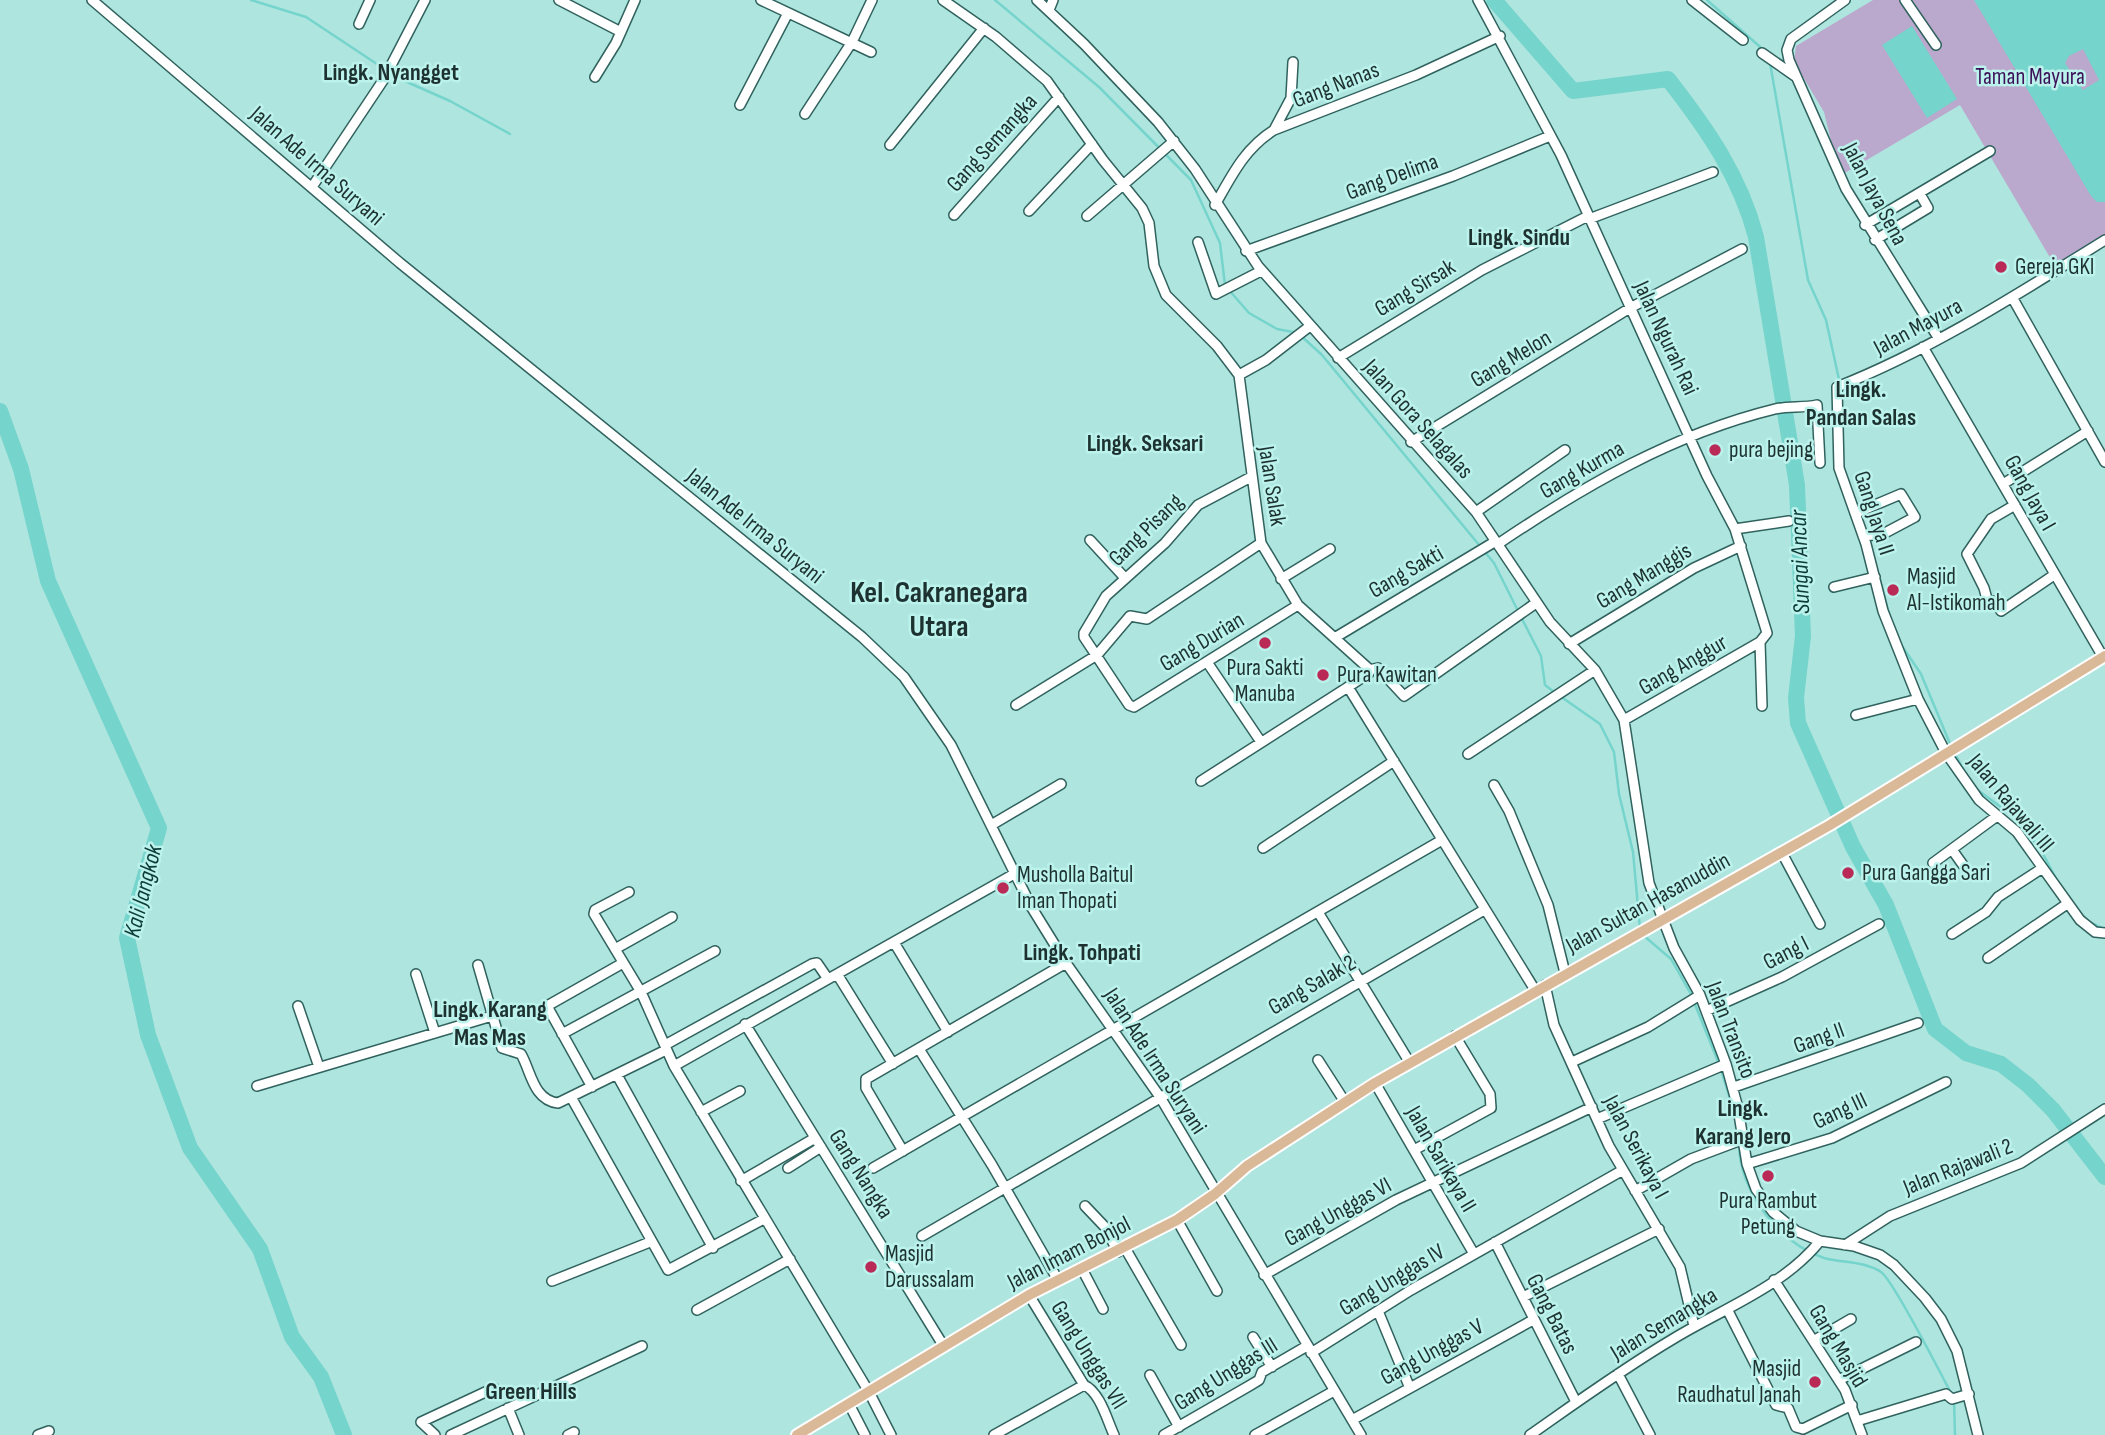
<svg xmlns="http://www.w3.org/2000/svg" width="2105" height="1435" viewBox="0 0 2105 1435" font-family="'Sofia Sans Condensed',sans-serif">
<style>
.green{fill:#bba8cd}
.water{fill:#75d4cc;fill-rule:evenodd}
.lines{fill:none;stroke-linecap:round;stroke-linejoin:round}
.stream{stroke:#75d4cc;stroke-width:2.5}
.river{stroke:#75d4cc;stroke-width:16}
.minor-casing{stroke:#30625e;stroke-width:12}
.major-casing{stroke:#fff;stroke-width:14}
.minor{stroke:#fff;stroke-width:9}
.major{stroke:#d9b997;stroke-width:10}
.poi-dot{fill:#ba2a56;stroke:#bcf2ec;stroke-width:2.5}
.labels{text-anchor:middle;dominant-baseline:central;stroke-width:5;stroke-linejoin:round;paint-order:stroke}
.park-label{font-size:23px;fill:#3c1158;stroke:#bcf2ec}
.street-label{font-size:23px;fill:#1d3230;stroke:#bcf2ec}
.poi-label{font-size:23px;fill:#1d3230;stroke:#bcf2ec;text-anchor:start}
.neighbourhood-label{font-size:24px;font-weight:bold;fill:#1d3230;stroke:#bcf2ec}
.water-label{font-size:24px;font-style:italic;fill:#0d3b38;stroke:#bcf2ec}
.district-label{font-size:30px;font-weight:bold;fill:#1d3230;stroke:#bcf2ec}
</style>
<rect width="100%" height="100%" fill="#afe5df"/>
<path class="green" d="M1873,0h232v235l-50,31 -95,-161 -117,69 -8,-17 -11,-45 -30,-50 2,-16z"/>
<path class="water" d="M1974,0h131v202h-8l-6,-6zM2083,49l16,31 -16,10 -18,-27 4,-7z
M1912,26l45,73 -30,19 -45,-73z"/>
<g class="lines">
<path class="stream" d="M251,0l55,17 92,61 52,23 60,33
M995,0l104,87 92,93 29,63 5,42
M1707,0l60,53
M1770,63l38,217 18,40 14,64
M1229,290l20,23 28,16 21,4 24,22 172,208 24,48
M1879,576l12,45
M1521,617l20,39 4,29 9,7
M1900,643l21,31 30,72
M1560,696l40,28 14,28 5,42 14,58 7,77
M1954,752l10,19
M1975,788l42,31 24,31 18,34
M2077,909l12,13 13,6
M1643,935l28,24 21,37
M1694,1002l25,62
M1721,1070l14,44
M1739,1145c1,46 40,98 85,113 18,5 41,3 57,14 13,9 58,99 69,119
M1954,1401l1,34"/>
<path class="river" d="M1494,0l79,91 95,-12c39,50 72,97 88,158l41,248 6,151 -7,62 2,25 55,124 33,58 49,124 31,24 35,11 27,21 25,25 52,67
M0,411l21,58 27,112 111,247 -32,110 21,97 42,113 70,101 32,88 29,40 23,58"/>
<g class="minor-casing">
<path id="minor" d="M92,0l308,263 462,374 42,40 47,68 81,163 34,55 94,134 201,338
M559,0l62,32
M761,0l110,52
M943,0l53,37 51,44 56,79 39,48 7,15 5,43 12,29 51,51 22,29 22,168 37,62 70,63 1,5 -21,14 187,303
M1037,0l47,44 74,78 37,47 63,97 218,246 74,110 45,48 29,50 25,163 25,65 26,47 26,69 12,44 9,56 9,25 17,23 23,19 24,10 34,5 26,9 14,10 31,33 16,21 16,32 21,84
M1478,0l83,155 146,321 28,53 32,104 -7,9 2,64
M1692,0l51,40
M1845,0l-54,39 -4,11 2,10 57,129 93,150
M1905,0l31,45
M1049,10l4,-10
M359,24l11,-24
M1762,53l33,23
M595,77l21,-34 19,-43
M740,105l48,-92
M805,114l47,-72 20,-42
M1275,128l16,-30 2,-36
M890,145l94,-117
M312,187l72,-108 41,-79
M1215,205c17,-30 30,-57 59,-75l142,-55 84,-39
M1029,211l63,-67
M954,215l105,-118
M1087,216l87,-75
M1589,219l124,-47
M1865,225l125,-74
M1875,240l53,-32 -8,-14
M2105,240c-87,54 -174,110 -268,147l2,81 27,76 17,67 35,88 28,54 33,47 38,32 63,88 15,12 10,1
M1198,242l18,52 45,-23
M1246,251l207,-75 97,-40
M2012,297l93,165
M1923,347l180,310
M1338,358l144,-88 106,-54
M1239,375l27,-15 44,-34
M1411,442l219,-134 112,-59
M1251,477l-53,28 -33,38 -59,53 -22,37v4l45,68 5,2 164,-102
M2003,484l85,-53
M2015,505l-24,14 -24,35 17,34 4,15 7,-2 6,10 53,-36
M1476,512l89,-62
M1856,513l45,-19 14,23 -32,17 -20,2
M1735,529l54,-8
M1090,540l35,38
M1498,544c86,-58 175,-110 277,-135 13,-3 28,-1 42,-4l3,58
M1281,579l49,-30
M1834,587l41,-10
M1336,637l160,-96
M1569,644l125,-76 47,-22
M1207,662l54,80
M1369,670l9,-2 26,28 132,-93
M1016,705l81,-50 33,-39 17,3 114,-76
M1856,715l62,-16
M1624,720l136,-78
M1468,754l127,-84
M1201,781l147,-94
M1494,785l15,26 39,94 17,68
M993,824l68,-40
M1263,848l131,-87
M1953,851l10,14
M1782,853l38,71
M1933,863l64,-47
M629,892l-34,18 -1,4 47,78 33,74 195,326 22,43
M1318,912l92,151
M1952,934l34,-22 12,-15 43,-28
M895,944l53,88
M615,949l57,-32
M1988,958l79,-54
M478,965l24,83 19,6c10,17 12,46 37,49l108,-53
M416,974l19,59
M837,974l56,90
M1545,985l9,40 55,121 71,121 14,59
M298,1006l21,61
M1706,1011l76,-34 97,-53
M745,1024l198,321
M562,1034l153,-83
M665,1045l147,-81 5,-1 11,16
M919,1049l73,116 66,115
M1318,1060l27,42
M1572,1062l76,-35 52,-32
M674,1066l342,-193
M617,1075l96,173
M1375,1083l99,171
M257,1086l235,-70
M592,1087l-45,-81 76,-43
M1734,1087l184,-64
M571,1097l97,173 96,-51
M701,1112l39,-21
M1597,1119l129,-55
M1414,1150l77,-42 -1,-14 -35,-58
M903,1151l-37,-63v-9l200,-116
M1747,1164l85,-26 114,-56
M788,1168l33,-21
M873,1168l569,-328
M741,1181l74,-43
M1635,1191l56,-32 53,-20
M1085,1206l20,21 13,25
M1177,1220l40,71
M922,1236l562,-326
M1495,1242l81,160
M1845,1245l45,-29 131,-53 84,-54
M1125,1248l56,97
M1082,1269l21,40
M1264,1275l132,-75 196,-93
M1774,1280l71,110 17,45
M552,1281l98,-39
M1029,1295l55,90c16,7 23,35 30,50
M1523,1297l136,-68
M1727,1309l49,96 12,3 8,19 7,2 49,-24
M697,1310l93,-51
M1378,1311l31,75
M1253,1337l19,30
M1815,1340l36,-21
M1311,1353l100,-63 212,-120
M1618,1374l32,61
M1150,1375l29,52
M1839,1380l77,-38
M849,1404l16,31
M508,1408l11,27
M1352,1420l181,-100
M1857,1421l89,-27 6,5 17,-5
M38,1435l11,-4
M435,1435l-14,-13 73,-34
M451,1435l191,-89
M568,1435l6,-3
M994,1435l90,-50
M1164,1435l85,-49 10,-6 3,-8 45,-26
M1255,1435l79,-44
M1530,1435c47,-33 94,-67 143,-96 49,-30 110,-52 147,-98"/>
</g>
<g class="major-casing">
<path id="major" d="M797,1435l232,-140 148,-75 38,-26 32,-28 128,-83 455,-258 275,-169"/>
</g>
<use href="#minor" class="minor"/>
<use href="#major" class="major"/>
</g>
<g class="poi-dot">
<circle cx="2001" cy="267" r="7"/>
<circle cx="1715" cy="450" r="7"/>
<circle cx="1893" cy="590" r="7"/>
<circle cx="1265" cy="643" r="7"/>
<circle cx="1323" cy="675" r="7"/>
<circle cx="1848" cy="873" r="7"/>
<circle cx="1003" cy="888" r="7"/>
<circle cx="1768" cy="1176" r="7"/>
<circle cx="871" cy="1267" r="7"/>
<circle cx="1815" cy="1382" r="7"/>
</g>
<g class="labels">
<g class="park-label">
<text x="2030" y="77">Taman Mayura</text>
</g>
<g class="street-label">
<text transform="translate(1336 85) rotate(-21)">Gang Nanas</text>
<text transform="translate(992 143) rotate(-48)">Gang Semangka</text>
<text transform="translate(317 166) rotate(41)">Jalan Ade Irma Suryani</text>
<text transform="translate(1392 177) rotate(-20)">Gang Delima</text>
<text transform="translate(1875 194) rotate(62)">Jalan Jaya Sena</text>
<text transform="translate(1415 288) rotate(-31)">Gang Sirsak</text>
<text transform="translate(1918 327) rotate(-28)">Jalan Mayura</text>
<text transform="translate(1666 338) rotate(65)">Jalan Ngurah Rai</text>
<text transform="translate(1511 359) rotate(-31)">Gang Melon</text>
<text transform="translate(1418 419) rotate(48)">Jalan Gora Selagalas</text>
<text transform="translate(1582 470) rotate(-30)">Gang Kurma</text>
<text transform="translate(1272 486) rotate(81)">Jalan Salak</text>
<text transform="translate(2030 493) rotate(61)">Gang Jaya I</text>
<text transform="translate(1874 513) rotate(72)">Gang Jaya II</text>
<text transform="translate(755 526) rotate(39)">Jalan Ade Irma Suryani</text>
<text transform="translate(1146 530) rotate(-44)">Gang Pisang</text>
<text transform="translate(1406 572) rotate(-30)">Gang Sakti</text>
<text transform="translate(1644 576) rotate(-31)">Gang Manggis</text>
<text transform="translate(1202 642) rotate(-31)">Gang Durian</text>
<text transform="translate(1683 665) rotate(-30)">Gang Anggur</text>
<text transform="translate(2011 803) rotate(50)">Jalan Rajawali III</text>
<text transform="translate(1648 903) rotate(-29)">Jalan Sultan Hasanuddin</text>
<text transform="translate(1786 953) rotate(-27)">Gang I</text>
<text transform="translate(1312 985) rotate(-30)">Gang Salak 2</text>
<text transform="translate(1731 1030) rotate(69)">Jalan Transito</text>
<text transform="translate(1819 1038) rotate(-20)">Gang II</text>
<text transform="translate(1155 1061) rotate(57)">Jalan Ade Irma Suryani</text>
<text transform="translate(1840 1111) rotate(-25)">Gang III</text>
<text transform="translate(1636 1147) rotate(62)">Jalan Serikaya I</text>
<text transform="translate(1441 1159) rotate(60)">Jalan Sarikaya II</text>
<text transform="translate(1958 1167) rotate(-22)">Jalan Rajawali 2</text>
<text transform="translate(861 1174) rotate(58)">Gang Nangka</text>
<text transform="translate(1338 1212) rotate(-29)">Gang Unggas VI</text>
<text transform="translate(1069 1253) rotate(-27)">Jalan Imam Bonjol</text>
<text transform="translate(1392 1280) rotate(-31)">Gang Unggas IV</text>
<text transform="translate(1552 1314) rotate(63)">Gang Batas</text>
<text transform="translate(1664 1324) rotate(-31)">Jalan Semangka</text>
<text transform="translate(1838 1346) rotate(59)">Gang Masjid</text>
<text transform="translate(1432 1352) rotate(-29)">Gang Unggas V</text>
<text transform="translate(1089 1355) rotate(58)">Gang Unggas VII</text>
<text transform="translate(1226 1374) rotate(-32)">Gang Unggas III</text>
</g>
<g class="poi-label">
<text x="2015" y="267">Gereja GKI</text>
<text x="1729" y="450">pura bejing</text>
<text x="1907" y="577">Masjid<tspan x="1907" dy="26">Al-Istikomah</tspan></text>
<text x="1265" y="668" text-anchor="middle">Pura Sakti<tspan x="1265" dy="26">Manuba</tspan></text>
<text x="1337" y="675">Pura Kawitan</text>
<text x="1862" y="873">Pura Gangga Sari</text>
<text x="1017" y="875">Musholla Baitul<tspan x="1017" dy="26">Iman Thopati</tspan></text>
<text x="1768" y="1201" text-anchor="middle">Pura Rambut<tspan x="1768" dy="26">Petung</tspan></text>
<text x="885" y="1254">Masjid<tspan x="885" dy="26">Darussalam</tspan></text>
<text x="1801" y="1369" text-anchor="end">Masjid<tspan x="1801" dy="26">Raudhatul Janah</tspan></text>
</g>
<g class="neighbourhood-label">
<text x="391" y="72">Lingk. Nyangget</text>
<text x="1519" y="237">Lingk. Sindu</text>
<text x="1861" y="389">Lingk.<tspan x="1861" dy="28">Pandan Salas</tspan></text>
<text x="1145" y="443">Lingk. Seksari</text>
<text x="1082" y="952">Lingk. Tohpati</text>
<text x="490" y="1009">Lingk. Karang<tspan x="490" dy="28">Mas Mas</tspan></text>
<text x="1743" y="1108">Lingk.<tspan x="1743" dy="28">Karang Jero</tspan></text>
<text x="531" y="1391">Green Hills</text>
</g>
<g class="water-label">
<text transform="translate(1800 562) rotate(-92)">Sungai Ancar</text>
<text transform="translate(143 891) rotate(-76)">Kali Jangkok</text>
</g>
<g class="district-label">
<text x="939" y="593">Kel. Cakranegara<tspan x="939" dy="34">Utara</tspan></text>
</g>
</g>
</svg>
